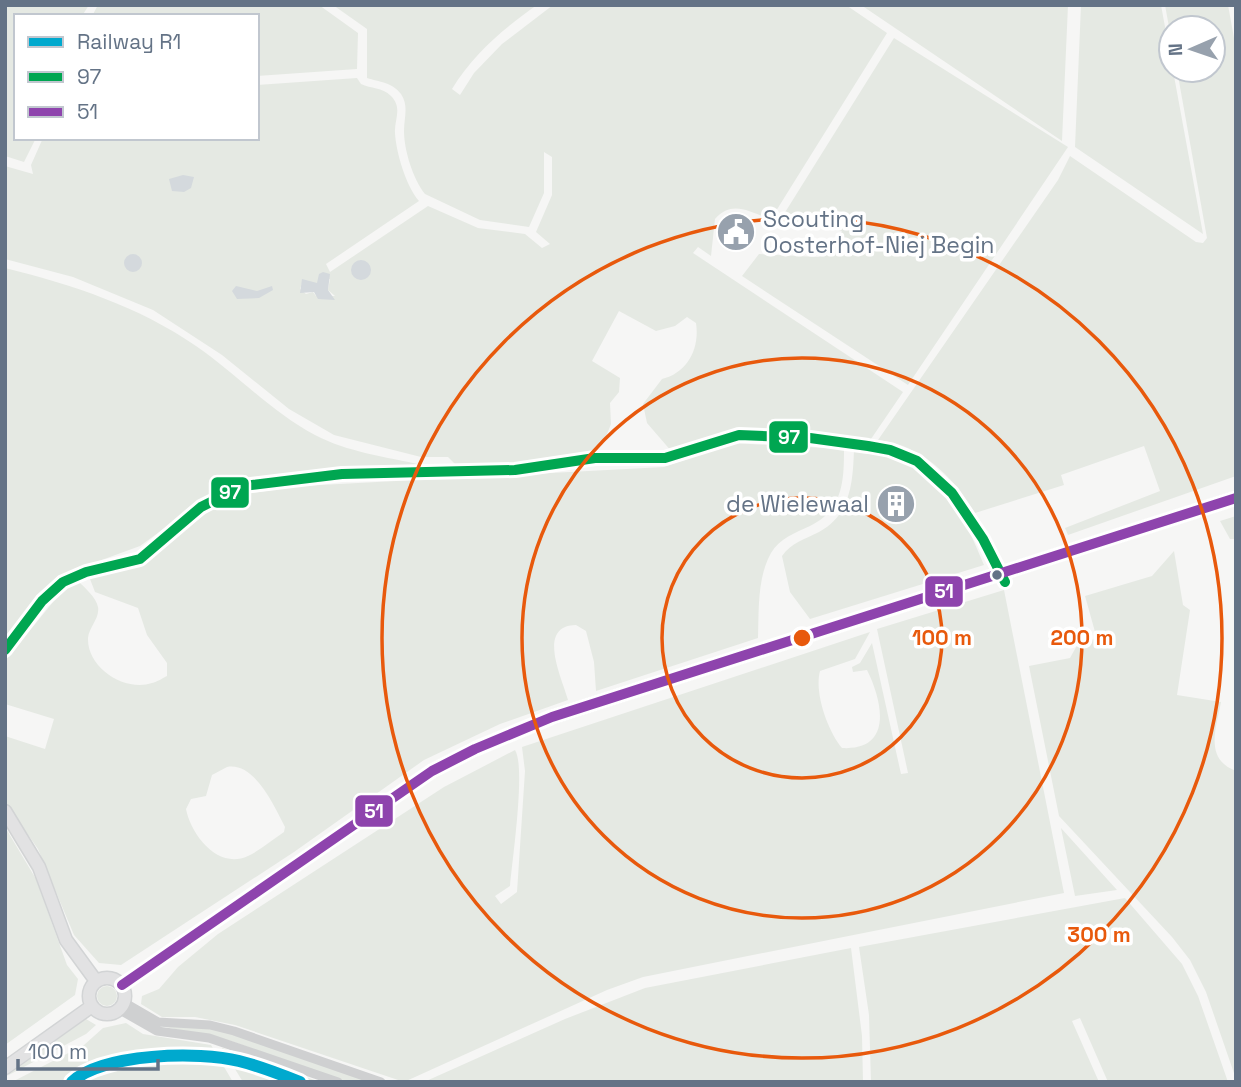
<svg xmlns="http://www.w3.org/2000/svg" width="1241" height="1087" viewBox="0 0 1241 1087" font-family="'Space Grotesk',sans-serif">
<style>
.green{fill:#e5e9e3;fill-rule:evenodd}
.water{fill:#d4d9dd}
.lines{fill:none;stroke-linecap:round;stroke-linejoin:round}
.secondary-casing{stroke:#d2d4d5;stroke-width:15}
.street{stroke:#cfd0d1;stroke-width:9}
.secondary{stroke:#e2e2e3;stroke-width:12}
.bus-1-casing{stroke:#fff;stroke-width:16}
.bus-2-casing{stroke:#fff;stroke-width:16}
.bus-1{stroke:#00a651;stroke-width:10}
.bus-2{stroke:#8e44ad;stroke-width:10}
.rail-1-casing{stroke:#fff;stroke-width:18}
.rail-1{stroke:#00a9ce;stroke-width:12}
.ring{fill:none;stroke:#e8590c;stroke-width:3.5}
.bus-dot{fill:#647386;stroke:#fff;stroke-width:2.5}
.labels{text-anchor:middle;dominant-baseline:central;stroke-width:7;stroke-linejoin:round;paint-order:stroke}
.poi-label{font-size:23px;fill:#647386;stroke:#fff;text-anchor:start}
.centre{fill:#e8590c;stroke:#fff;stroke-width:3.5}
.ring-label{font-size:21px;text-anchor:middle;font-weight:bold;fill:#e8590c;stroke:#fff;stroke-width:7;stroke-linejoin:round;paint-order:stroke}
.line-badge{stroke:#fff;stroke-width:2.5}
.badge-label{font-size:19px;text-anchor:middle;font-weight:bold;fill:#fff}
</style>
<rect width="100%" height="100%" fill="#f6f6f5"/>
<path class="green" d="M5,5h84l-7,11h-66v122h20l-12,24 -19,-6z
M98,5h221l39,28 -1,36 -100,7v-60h-165z
M333,5h204c-34,24 -63,48 -85,84l8,6 14,-22 28,-29 51,-39h293l41,28 -116,186c-21,-6 -38,-20 -56,0l-4,37 -13,-9 -5,6 210,139 -32,47 -123,-8 -22,2 -54,19 -25,-29 -4,-19 19,-25c25,-6 38,-30 34,-56l-9,-6 -12,9 -19,5 -37,-20 -27,50 28,17 -1,14 -9,11 1,21 -6,15 -14,16 -77,11 -58,-1 -8,-8h-27l-87,-22 -45,-26 -67,-54 -69,-45 -80,-33 -68,-18v-93l28,8 -2,-9 12,-27h214v-53l100,-7 4,6c10,5 21,3 30,12 12,12 3,24 4,37 1,19 11,53 24,68l-93,63 4,8 98,-66 50,22 47,6 17,14 8,-4 -14,-12 16,-37v-38l-8,-5v41l-15,34 -49,-7 -55,-26c-12,-15 -21,-44 -21,-63 0,-13 5,-25 -3,-37 -9,-12 -22,-12 -34,-16v-49zM330,279l-2,11 7,6h-19l-3,-4 -7,2 -6,-5 2,-6h15z
M861,5h207l-6,136z
M1081,5h80l42,229 -128,-87z
M1165,5h63l8,44v427l-168,59 -3,-7 95,-37 -16,-45 -83,29 3,10 -89,28c-22,-36 -53,-68 -97,-73l180,-260 12,-24 126,86 7,1 4,-5 -30,-168h36v-42h-42v10z
M894,38l174,109 -160,238 -166,-109 17,-22 59,3 12,-3 12,-23 -63,-9z
M5,268c68,17 133,38 191,78 41,28 75,66 119,89 32,17 72,22 107,30l-148,10 -49,9 -85,62 -82,30 -53,64z
M732,443l112,6c0,32 -1,61 -34,77 -15,7 -30,12 -39,27 -14,25 -12,58 -13,85l-162,53 -2,-29 -8,-31 -10,-6c-40,1 -14,53 -8,75l-68,24 -76,36 -130,92 -173,113 -22,-2 -25,-28 -36,-86 -33,-47v-66l40,13 9,-30 -49,-15v-43l61,-75 12,-5c7,7 18,16 20,26 2,11 -9,20 -10,31 -1,30 37,54 64,45 5,-1 11,-5 15,-7v-13l-20,-28 -9,-27 -43,-16 -5,-13 57,-20 70,-54 28,-11 56,-8 363,-19zM227,767c28,-5 47,39 58,60l-1,5c-11,7 -23,18 -36,24 -30,14 -57,-21 -62,-47l5,-10 15,-3 6,-21z
M854,449c19,3 42,3 59,13 37,22 55,65 71,103l-174,54 -20,-27 -8,-36c9,-13 23,-17 37,-24 32,-17 34,-51 35,-83z
M1236,516v23h-6l-10,-18z
M1174,551l9,54 7,5 -13,85 44,7c-5,27 -17,57 15,69v308l-30,-87 -16,-32 -18,-23 -113,-121 -30,-150 41,-8 10,-18 17,-1 -12,-43 67,-20z
M1004,590l60,303 -421,84 -36,13 -203,92 -169,-57 -40,-8h-33l-21,-13 1,-8 17,-7 19,-22 40,-33 226,-147 71,-37c11,17 -3,111 -5,136l-15,10 6,8 16,-12 8,-121 -3,-24 348,-115 -15,27 -35,12c-6,22 8,60 22,77 51,3 41,-46 25,-78l-14,2 -1,-5 8,-4 12,-20 29,131 7,-1 -31,-144z
M5,827l31,52 31,86 11,14 -3,16 -70,50z
M1061,828l56,62 -42,6z
M1125,898l57,66 16,32 30,86h-120l-28,-64 -8,3 27,61h-228l-2,-67 -10,-68z
M851,948l11,88 1,46h-439l141,-63 80,-31z
M97 996a10 10 0 1 1 20 0a10 10 0 1 1-20 0Z
M86,1019l10,6 -10,9 -81,43z
M126,1023l17,11 68,11 22,37h-221l72,-37 19,-17z
M156,1025l58,3 157,54h-24l-116,-41z
M222,1048l6,2 92,32h-77z"/>
<path class="water" d="M183,175l11,2 -3,11 -7,4 -12,-1 -3,-12z
M124 263a9 9 0 1 1 18 0a9 9 0 1 1-18 0Z
M351 270a10 10 0 1 1 20 0a10 10 0 1 1-20 0Z
M323,272l7,2 -2,16 7,10 -17,-1 -4,-7 -14,1 2,-14 15,4 2,-9z
M236,286l21,5 15,-5 1,4 -14,8 -22,1 -5,-8z"/>
<g class="lines">
<g class="secondary-casing">
<path id="secondary" d="M5,811l34,56 27,73 30,41
M89 996a18 18 0 1 1 36 0a18 18 0 1 1-36 0Z
M122,985l310,-214 43,-22 77,-32 684,-219
M5,1068l87,-62"/>
</g>
<path class="street" d="M5,650l37,-49 21,-19 23,-10 54,-13 61,-52 42,-21 99,-12 173,-4 80,-12h70l74,-23 71,3 58,8 22,4 27,11 35,32 31,46 22,43
M125,1003l33,19 52,3 24,6 147,51
M120,1010l37,21 52,7 129,44"/>
<use href="#secondary" class="secondary"/>
<g class="bus-1-casing">
<path id="bus-1" d="M5,650l37,-49 21,-19 23,-10 54,-13 61,-52 42,-21 99,-12 173,-4 80,-12h70l74,-23 71,3 58,8 22,4 27,11 35,32 31,46 22,43"/>
</g>
<g class="bus-2-casing">
<path id="bus-2" d="M122,985l310,-214 43,-22 77,-32 684,-219"/>
</g>
<use href="#bus-1" class="bus-1"/>
<use href="#bus-2" class="bus-2"/>
<g class="rail-1-casing">
<path id="rail-1" d="M72,1082c30,-29 128,-31 167,-21 21,5 41,13 61,21"/>
</g>
<use href="#rail-1" class="rail-1"/>
</g>
<g class="ring">
<circle cx="802" cy="638" r="140"/>
<circle cx="802" cy="638" r="280"/>
<circle cx="802" cy="638" r="420"/>
</g>
<defs>
<g id="civic-disc" transform="scale(2.0125)"><circle r="9.5" fill="#97a1ad" stroke="#fff"/><path d="M-.6-6.5H3V-4.5H.6V-3L4-1V1h2V6H-6V1h2V-1L-.6-3ZM-1.2 2.5V6h2.4V2.5Z" fill="#fff"/></g>
<g id="building-disc" transform="scale(2.0125)"><circle r="9.5" fill="#97a1ad" stroke="#fff"/><path d="M-4-6H4V6H1V3H-1V6H-4ZM-2.5-4.3h1.7v1.8h-1.7ZM.8-4.3h1.7v1.8H.8ZM-2.5-1h1.7V.8h-1.7ZM.8-1h1.7V.8H.8Z" fill="#fff"/></g>
</defs>
<g fill-rule="evenodd">
<use href="#civic-disc" x="736" y="232"/>
<use href="#building-disc" x="896" y="504"/>
</g>
<circle class="bus-dot" cx="997" cy="575" r="6"/>
<g class="labels">
<g class="poi-label">
<text x="763" y="219">Scouting<tspan x="763" dy="26">Oosterhof-Niej Begin</tspan></text>
<text x="869" y="504" text-anchor="end">de Wielewaal</text>
</g>
</g>
<circle cx="802" cy="638" r="10" class="centre"/>
<g class="ring-label">
<text x="942" y="645">100 m</text>
<text x="1082" y="645">200 m</text>
<text x="1099" y="942">300 m</text>
</g>
<g class="line-badge">
<rect x="768" y="420" width="41" height="34" rx="7" fill="#00a651"/>
<rect x="210" y="476" width="40" height="33" rx="7" fill="#00a651"/>
<rect x="924" y="575" width="40" height="33" rx="7" fill="#8e44ad"/>
<rect x="354" y="794" width="40" height="34" rx="7" fill="#8e44ad"/>
</g>
<g class="badge-label">
<text x="789" y="444">97</text>
<text x="230" y="499">97</text>
<text x="944" y="598">51</text>
<text x="374" y="818">51</text>
</g>
<rect width="1241" height="1087" fill="none" stroke="#647386" stroke-width="14"/>
<rect x="14" y="14" width="245" height="126" fill="#ffffff" stroke="#c1c7cf" stroke-width="2"/>
<rect x="28" y="37" width="35" height="10" fill="#00a9ce" stroke="#c1c7cf" stroke-width="2"/>
<text x="77" y="49" font-size="21" fill="#647386">Railway R1</text>
<rect x="28" y="72" width="35" height="10" fill="#00a651" stroke="#c1c7cf" stroke-width="2"/>
<text x="77" y="84" font-size="21" fill="#647386">97</text>
<rect x="28" y="107" width="35" height="10" fill="#8e44ad" stroke="#c1c7cf" stroke-width="2"/>
<text x="77" y="119" font-size="21" fill="#647386">51</text>
<g transform="translate(1192 49) rotate(268)"><circle r="33" fill="#ffffff" stroke="#c1c7cf" stroke-width="2"/>
<path d="M0-5L12 26L0 18L-12 26Z" fill="#97a1ad"/>
<text y="-10" font-size="19" font-weight="bold" text-anchor="middle" fill="#647386">N</text>
</g>
<path d="M18 1059v10h140v-10" fill="none" stroke="#647386" stroke-width="3.5"/>
<text x="28" y="1059" font-size="21" fill="#647386" stroke="#ffffff" stroke-width="5" paint-order="stroke">100 m</text>
</svg>
